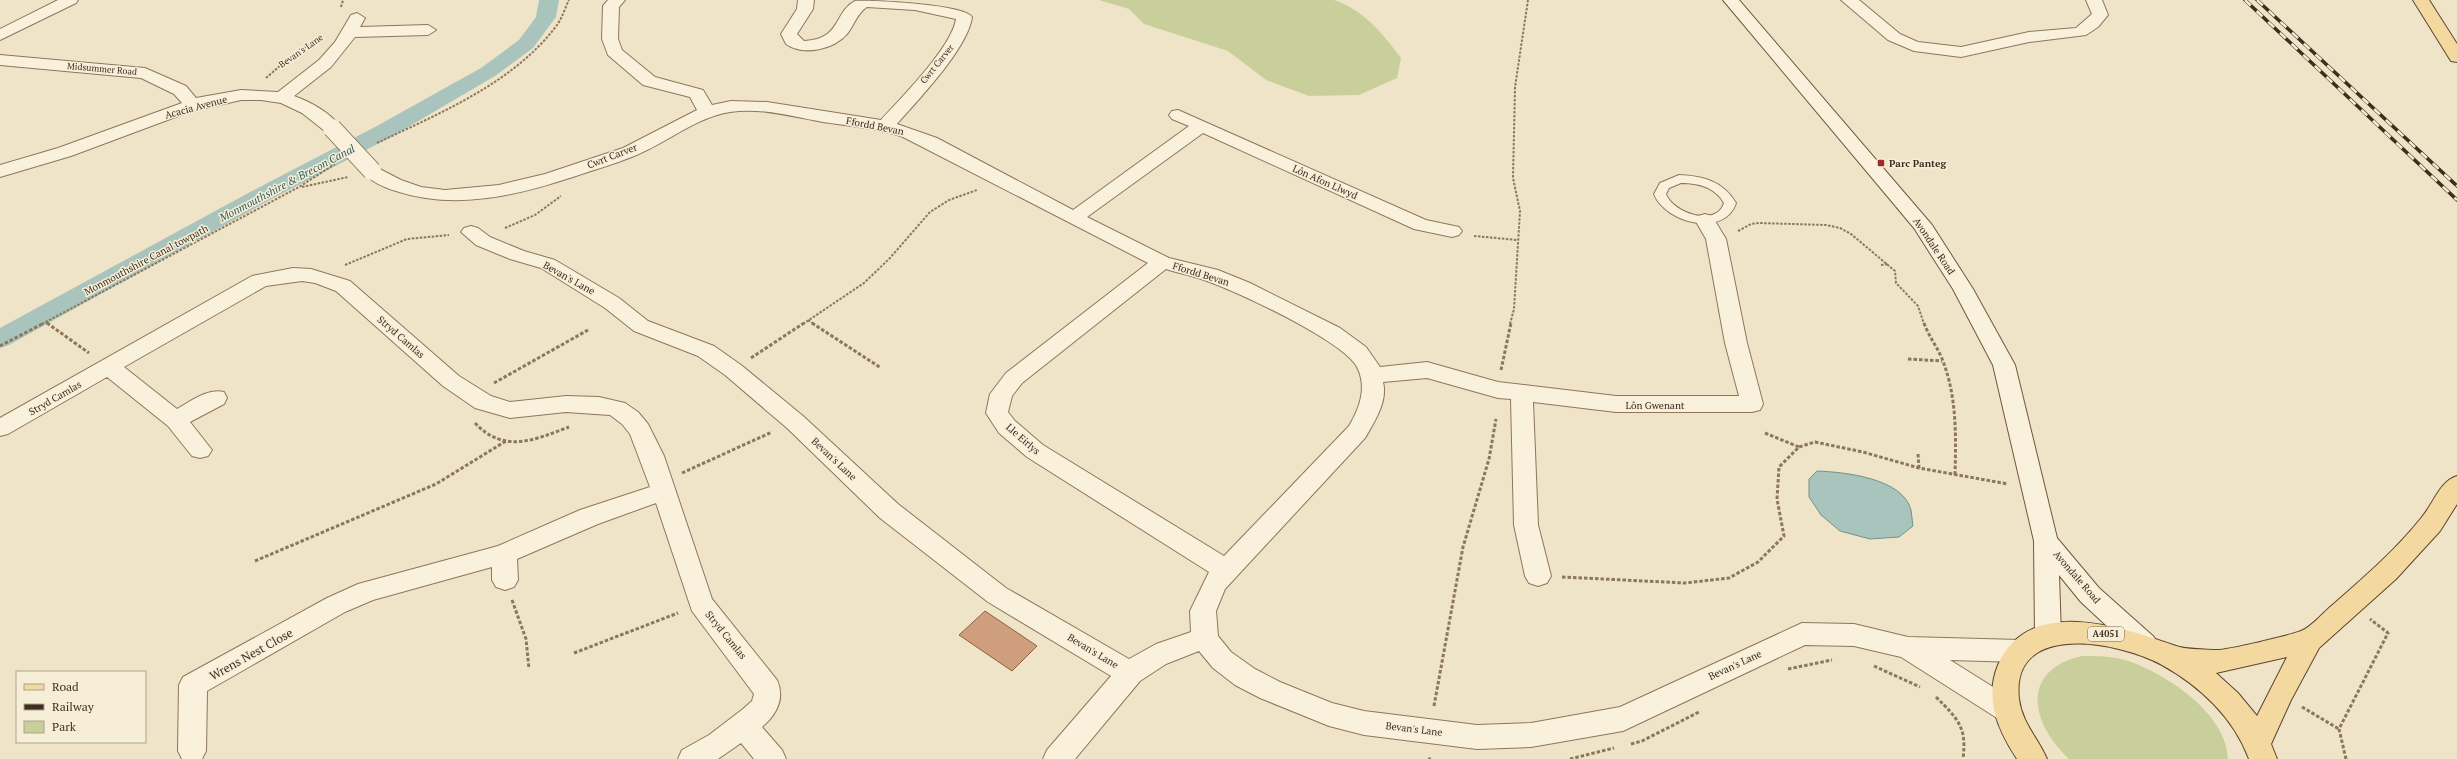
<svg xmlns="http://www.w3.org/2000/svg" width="2457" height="759" viewBox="0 0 2457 759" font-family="'PT Serif',serif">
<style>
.green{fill:#c9cf9b}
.water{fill:#a9c4bc;stroke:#6f938a}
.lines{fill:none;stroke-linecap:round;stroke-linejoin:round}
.canal{fill:#a9c4bc;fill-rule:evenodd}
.building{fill:#cf9f7d;stroke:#8d5f41}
.lane-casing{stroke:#8d765c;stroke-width:2}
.street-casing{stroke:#8d765c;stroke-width:2}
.secondary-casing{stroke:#6f573f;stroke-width:2}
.primary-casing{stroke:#5b4430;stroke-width:2}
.path-far1{stroke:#8d765c;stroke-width:2;stroke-dasharray:2.5 1.5;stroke-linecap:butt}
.path{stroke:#8d765c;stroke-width:3;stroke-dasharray:3.5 2;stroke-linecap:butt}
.lane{fill:#faf1dc;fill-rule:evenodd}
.street{fill:#faf1dc;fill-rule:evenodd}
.secondary{fill:#faf1dc;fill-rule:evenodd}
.primary{fill:#f3d9a0;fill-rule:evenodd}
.rail-casing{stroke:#3d2e20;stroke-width:3.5}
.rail{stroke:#f7eed8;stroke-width:2.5;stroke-dasharray:8;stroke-linecap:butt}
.street-bridge-casing{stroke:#8d765c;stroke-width:20;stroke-linecap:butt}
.street-bridge{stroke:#faf1dc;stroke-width:18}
.poi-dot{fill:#9e2a2b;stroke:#f7eed8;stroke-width:1.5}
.labels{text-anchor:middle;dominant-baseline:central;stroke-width:3;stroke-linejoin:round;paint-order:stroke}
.far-street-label{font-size:9px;fill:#3d2e20;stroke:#f7eed8}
.shield{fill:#f7eed8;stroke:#756857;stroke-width:1}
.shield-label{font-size:9px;font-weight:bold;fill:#3d2e20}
.street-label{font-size:10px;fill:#3d2e20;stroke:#f7eed8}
.poi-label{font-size:10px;font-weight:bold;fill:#3d2e20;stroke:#f7eed8;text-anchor:start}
.water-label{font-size:11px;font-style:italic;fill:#2f5d5a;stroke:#f7eed8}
.near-street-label{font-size:12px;fill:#3d2e20;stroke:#f7eed8}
</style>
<rect width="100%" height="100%" fill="#f0e4c8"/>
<path class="green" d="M1099,0h235c30,10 49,34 67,58l-4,20 -38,17 -50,1 -43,-16 -38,-29 -84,-27 -15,-15z
M2082,656c15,0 29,0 43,4 39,12 102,53 103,99h-159c-39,-36 -49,-89 13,-103z"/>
<path class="water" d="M1817,471c27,1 86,7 94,39 1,5 1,11 2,16l-14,11 -29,2 -30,-8 -19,-16 -12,-18v-18z"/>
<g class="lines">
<path class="canal" d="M539,0h20l-3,17 -23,31 -38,28 -104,61 -123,64 -259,144 -9,3v-20l252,-137 123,-64 106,-59 38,-28 17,-23z"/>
</g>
<path class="building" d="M985,611l52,35 -25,25 -53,-36z"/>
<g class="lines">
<g class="lane-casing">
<path id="lane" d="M1679,175c24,1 44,6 57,28 -11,35 -71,20 -82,-9l6,-11zM1681,183c17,0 34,4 43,20 -8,25 -51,10 -58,-9l3,-6z"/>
</g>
<g class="street-casing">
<path id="street" d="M58,0h20l-2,3 -76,37v-11z
M608,0h17l-6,7 -1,32 4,11 33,27 48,13 9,15 19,-4 36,1 114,18c20,-22 71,-73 75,-101l-41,-9 -48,-3c-10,6 -13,19 -20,27 -14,16 -44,22 -61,10l-5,-10 16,-25 1,-9h16l-1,9 -16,25 7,7c38,-2 29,-28 51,-40 14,-1 108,3 117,16 -4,31 -54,83 -75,107l40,14 136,72 116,-84 -17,-7 -3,-4 3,-4 6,-1 248,110 33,7 3,4 -3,4 -7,2 -38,-8 -211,-96 -116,84 82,41 49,12 32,13 90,45 26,19 14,20 47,-5 71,20 118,14h123l-14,-53 -19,-104 -11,-19 3,-4 7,-2 7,2 14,23 21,104 16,61 -3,6 -8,2h-136l-83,-10 5,123 13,51 -4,7 -9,3 -9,-3 -4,-7 -11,-51 -3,-126 -13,-1 -71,-20 -44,4c5,19 -8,39 -18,56l-140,151 -9,22 2,25 13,16 24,17 25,13 52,21 32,8 113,14 54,-2 89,-16 182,-84 52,1 54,13 112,3 9,3 4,8 -4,8 -9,3 -70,-2 67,42 4,8 -4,8 -10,4 -10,-4 -96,-61 -47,-11 -49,-1 -182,86 -92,16 -54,2 -113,-14 -35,-9 -69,-28 -25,-13 -22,-17 -14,-17 -33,13 -26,17 -65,78h-32l4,-9 64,-74 -123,-74 -108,-84 -93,-90 -62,-53 -27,-19 -64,-25 -29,-23 -64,-40 -31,-9 -34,-14 -15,-13 3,-4 7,-2 7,2 12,9 34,14 31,9 64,38 29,23 66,25 27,19 62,51 95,88 108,84 123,71 27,-15 35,-12 -1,-21 19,-39 -182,-115 -28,-24 -13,-20 4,-19 16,-21 142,-110 -245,-126c-26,-9 -53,-11 -80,-15 -30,-5 -62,-15 -93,-10 -36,6 -63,31 -96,44 -19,8 -38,13 -58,20 -58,19 -119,35 -180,15 -11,-3 -27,-10 -33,-20l2,-4 7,-2 29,15 20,7 24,3 54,-5 46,-11 78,-26 74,-38 -7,-13 -47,-12 -35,-30 -6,-16 1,-33zM1166,269c12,4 25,6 38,11 30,10 143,62 154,89 9,20 1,40 -9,57l-125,130 -181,-111 -28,-24 -7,-9 4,-16 10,-13z
M1841,0h18l41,34 18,8 43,5 68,-15 47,-4 16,-14 -6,-14h16l6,15 -10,12 -12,8 -57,7 -68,15 -47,-6 -26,-11z
M357,13l8,5 -5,9 68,-2 8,5 -8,5 -73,2 -24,30 -37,29c17,6 37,17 47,32l-3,4h-12l-24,-19 -21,-10 -20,-3h-20l-52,12 -118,44 -71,21v-12l58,-17 124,-45 -8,-9 -33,-16 -141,-13v-10l145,13 41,18 10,12 45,-8 37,2 41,-32 16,-18 16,-27z
M293,268l18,1 39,12 109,95 32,20 19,6 56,-6 33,1 26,6 13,9 10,12 16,32 48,143 65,81c8,18 0,34 -15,47l20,23 4,9h-32l-13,-16 -23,16h-40l4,-9 27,-15 34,-26 9,-8 2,-7 -62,-83 -36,-108 -58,21 -81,35 1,21 -4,7 -9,3 -9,-3 -4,-7v-13l-119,33 -28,12 -138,79 -1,60 -4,8h-20l-4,-8 1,-66 4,-8 144,-79 31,-14 140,-38 82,-36 70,-23 -20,-53 -8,-10 -12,-9 -44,-3 -56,6 -35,-10 -32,-22 -107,-95 -21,-8 -13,-2 -36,5 -142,81 53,42c14,-8 31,-21 47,-17l3,6 -3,6 -34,18 22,28 -4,6 -8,2 -8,-2 -24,-30 -61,-49 -99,57 -8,2v-18l252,-142z"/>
</g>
<g class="secondary-casing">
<path id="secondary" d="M1723,0h16l193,225 41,64 42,76 42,173 42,50 55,49 4,8 -4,8 -9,3 -9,-3 -55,-51 -22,-27 2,61 -4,8 -9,3 -9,-3 -4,-8 -1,-95 -41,-176 -40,-76 -39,-61z"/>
</g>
<g class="primary-casing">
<path id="primary" d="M2413,0h16l28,44v18l-6,-1z
M2457,476v28l-17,27 -44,48 -77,69 -28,52 -20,44 6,15h-28c-15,-41 -49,-73 -87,-94 -42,-23 -152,-45 -143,34 3,24 19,39 28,60h-30c-19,-29 -33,-60 -19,-94 30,-70 123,-38 175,-20 12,5 29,4 42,5 10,1 76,-15 86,-19 10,-4 20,-16 28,-23 32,-28 66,-57 93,-91 11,-13 18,-36 35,-41zM2287,657l-30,59 -19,-23 -22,-20z"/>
</g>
<path class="path-far1" d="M341,7l2,-7
M266,78l23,-20 29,-19
M377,143c63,-30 137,-60 180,-118 5,-7 8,-17 12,-25
M302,187l46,-10
M505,228l30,-13 26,-19
M1738,231l13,-7 8,-1 67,2 14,3 11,6 44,37 1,12 22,23 6,18
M1474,236l43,4
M345,265l62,-26 42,-4
M1881,265l7,-1
M808,320l6,4
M46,322l2,2
M42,324l257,-137 36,-23
M803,324l61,-41 26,-25 40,-46 19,-12 28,-10
M1510,324l4,-15 6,-98 -7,-33 2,-91 13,-87"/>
<path class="path" d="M47,323l42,30
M812,323l69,45
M1924,323c5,14 14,25 19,38 14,37 13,76 12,114
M0,346l44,-23
M751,358l53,-35
M1908,359l34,2
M1501,370l10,-47
M494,383l94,-53
M475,423c29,31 59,17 94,4
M1765,433l34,14
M1918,454l1,14
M682,473l90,-41
M255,561l181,-77 70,-43
M1562,577l123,6 44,-5 29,-16 26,-26 -7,-37 2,-32 20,-20 16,-5 48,10 56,16 89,16
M512,600l14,39 3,30
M574,653l104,-40
M1874,666l46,21
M1788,669l44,-9
M1936,697c22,22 31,30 27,62
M1434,706l29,-159 26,-88 7,-40
M2302,707l37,22
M1631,744l11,-3 57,-29
M1428,759h3
M1570,759l44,-11
M2346,759l-7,-30 49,-96 -18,-14"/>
<use href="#lane" class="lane"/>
<use href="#street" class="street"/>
<use href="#secondary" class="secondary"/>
<use href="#primary" class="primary"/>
<g class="rail-casing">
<path id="rail" d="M2245,0l212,200
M2257,0l200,186"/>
</g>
<use href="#rail" class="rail"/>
<g class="street-bridge-casing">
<path id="street-bridge" d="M332,128l40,43"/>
</g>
<use href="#street-bridge" class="street-bridge"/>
</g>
<rect class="poi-dot" x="1877" y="159" width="8" height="8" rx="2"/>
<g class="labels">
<g class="far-street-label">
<text transform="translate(301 51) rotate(-35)">Bevan's Lane</text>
<text transform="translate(937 64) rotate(-51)">Cwrt Carver</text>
<text transform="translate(102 69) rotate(5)">Midsummer Road</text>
</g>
<rect class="shield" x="2088" y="627" width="36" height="14" rx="3"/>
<g class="shield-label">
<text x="2106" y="634">A4051</text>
</g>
<g class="street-label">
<text transform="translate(196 107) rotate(-15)">Acacia Avenue</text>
<text transform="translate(875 126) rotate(11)">Ffordd Bevan</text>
<text transform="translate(612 156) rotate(-21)">Cwrt Carver</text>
<text transform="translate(1325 182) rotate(24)">Lôn Afon Llwyd</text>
<text transform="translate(1934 246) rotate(56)">Avondale Road</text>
<text transform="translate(146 260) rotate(-28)">Monmouthshire Canal towpath</text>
<text transform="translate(1201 274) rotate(17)">Ffordd Bevan</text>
<text transform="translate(569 278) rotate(29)">Bevan's Lane</text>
<text transform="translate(401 337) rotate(41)">Stryd Camlas</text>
<text transform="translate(55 398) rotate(-30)">Stryd Camlas</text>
<text x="1655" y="405">Lôn Gwenant</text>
<text transform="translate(1023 439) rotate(41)">Lle Eirlys</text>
<text transform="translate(834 459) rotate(43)">Bevan's Lane</text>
<text transform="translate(2077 577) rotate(49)">Avondale Road</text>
<text transform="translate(726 635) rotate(51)">Stryd Camlas</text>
<text transform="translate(1093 651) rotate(31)">Bevan's Lane</text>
<text transform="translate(1735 665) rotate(-25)">Bevan's Lane</text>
<text transform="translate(1414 729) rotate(7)">Bevan's Lane</text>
</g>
<g class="poi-label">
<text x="1889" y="163">Parc Panteg</text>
</g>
<g class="water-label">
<text transform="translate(287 183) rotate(-28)">Monmouthshire &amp; Brecon Canal</text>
</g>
<g class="near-street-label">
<text transform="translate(251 654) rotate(-29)">Wrens Nest Close</text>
</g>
</g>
<rect x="16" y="671" width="130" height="72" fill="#f7eed8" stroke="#ada18e"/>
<rect x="24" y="684" width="20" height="6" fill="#f3d9a0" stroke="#ada18e"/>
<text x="52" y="691" font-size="12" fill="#3d2e20">Road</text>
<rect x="24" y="704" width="20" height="6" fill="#3d2e20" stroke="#ada18e"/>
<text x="52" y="711" font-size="12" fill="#3d2e20">Railway</text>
<rect x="24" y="721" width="20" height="12" fill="#c9cf9b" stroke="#ada18e"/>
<text x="52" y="731" font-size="12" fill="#3d2e20">Park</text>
</svg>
